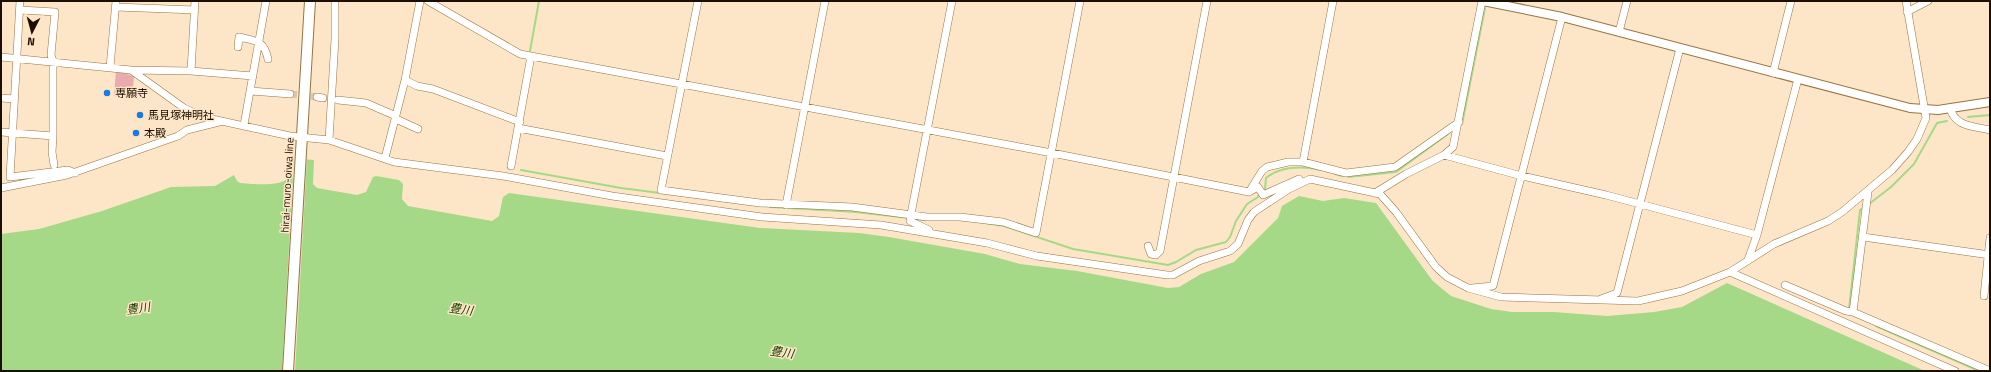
<svg xmlns="http://www.w3.org/2000/svg" width="1991" height="372" viewBox="0 0 1991 372" font-family="'Titillium Web','Noto Sans JP',sans-serif">
<style>
.green{fill:#eaabaf}
.water{fill:#a6d987}
.pier{fill:#fde6c7}
.lines{fill:none;stroke-linecap:round;stroke-linejoin:round}
.stream{stroke:#a6d987;stroke-width:2}
.minor-tunnel{stroke:#dbc6a9;stroke-width:7;stroke-dasharray:7 3.5;stroke-linecap:butt}
.minor-casing{stroke:#977442;stroke-width:8}
.tertiary-casing{stroke:#977442;stroke-width:10}
.secondary-casing{stroke:#977442;stroke-width:12}
.minor{stroke:#fff;stroke-width:7}
.tertiary{stroke:#fff;stroke-width:8}
.secondary{stroke:#fff;stroke-width:10}
.poi-dot{fill:#167be3;stroke:#fde6c7;stroke-width:1.5}
.labels{text-anchor:middle;dominant-baseline:central;stroke-width:3;stroke-linejoin:round;paint-order:stroke}
.poi-label{font-size:11px;fill:#1c0e00;stroke:#fde6c7;text-anchor:start}
.street-label{font-size:11px;fill:#1c0e00;stroke:#fde6c7}
.water-label{font-size:12px;font-style:italic;fill:#224107;stroke:#fde6c7}
</style>
<rect width="100%" height="100%" fill="#fde6c7"/>
<path class="green" d="M116,71l18,5 -2,22 -18,-2z"/>
<path class="water" d="M289,158l25,2 -1,24 4,4 40,7 9,-3 7,-15 3,-1 23,4 4,4 -1,15 6,7 84,15 7,-5 4,-19 6,-4 251,35 99,5 30,4 96,17 35,10 57,7 91,17 11,-1 22,-13 33,-12 44,-44 4,-12 17,-10 24,5 21,-3 32,5 56,77 8,7 11,9 40,13 21,3h42l53,4 47,-4 28,-5 45,-24 198,88h-1924v-137l38,-5 63,-18 69,-24 44,-1 19,-11 3,6 3,2c10,1 45,4 48,-6 2,-5 1,-13 1,-19z"/>
<path class="pier" d="M294,157l13,1 -12,213h-13z"/>
<g class="lines">
<path class="stream" d="M530,51l9,-50
M1968,117l22,-2
M1462,124l23,-116
M521,170l100,18 39,5
M1335,174l7,2
M1348,177l48,-5 52,-38
M1262,191l3,-2 1,-11c15,-12 36,-12 55,-8
M1869,204l22,-17 23,-23 23,-41 10,-2
M770,207l86,5 53,6
M913,219l12,1
M985,223l19,3 69,23 95,16 8,-3 20,-12 30,-8 4,-5 6,-16 11,-17 11,-7 1,-3
M1849,309l11,-99 4,-2
M1876,326l101,44"/>
<path class="minor-tunnel" d="M290,94l27,3"/>
<g class="minor-casing">
<path id="minor" d="M20,1l-10,176 58,-7 7,3
M428,1l92,53 532,99 197,39 9,-5 5,8 36,-16
M698,1l-37,189 99,13 92,4 75,10h33l43,5 33,11 44,-232
M115,7l80,3
M1907,12l21,-11
M1619,32l8,-31
M238,47l1,-10c17,4 25,3 29,22
M1,57l130,13 53,38 19,9 87,19 39,4 65,22 109,14 109,20 150,21 119,8 106,18 50,13 130,19h6l26,-14 31,-10 8,-7 10,-24 6,-8 35,-23 21,-10 70,15 16,18 40,55 11,10 21,11 33,9 137,4 44,-10 48,-19 225,99
M110,67l6,-66
M131,70l60,1 62,5
M191,71l4,-70
M1773,73l18,-72
M405,80l12,6 16,3 87,33
M251,91l39,3
M317,97l6,1
M1,98l13,1
M338,100l28,3 30,13
M1950,108c5,19 23,18 40,22
M396,119l22,10
M244,125l22,-124
M518,128l149,28
M1,132l52,4v-75l-2,-6 4,-43 -35,-2
M53,136l-1,16 2,13
M329,140l6,-101v-38
M1444,155l78,21 84,19 151,40
M385,158l20,-78 15,-79
M1303,162l30,-161
M511,166l20,-110
M1,188l66,-13 111,-39 9,-6 32,-8
M1249,192l13,-21 5,-4 21,-5h15l43,11 49,-6 64,-45
M1868,192l-15,120 137,59
M1375,193l31,-19 38,-19 9,-8 29,-146
M786,205l39,-204
M929,233v-3l-19,-9 1,-7 41,-213
M1863,237l127,18
M1148,246l3,8 5,1 4,-4 47,-250
M1748,260l9,-25 41,-156
M1730,272l44,-28 54,-23 14,-9 50,-42 16,-18 9,-13 9,-21 -20,-117
M1785,285l61,26 7,1
M1472,288l21,-2 69,-269
M1984,296l6,-58
M1601,299l16,-6 63,-245"/>
</g>
<g class="tertiary-casing">
<path id="tertiary" d="M1483,1l79,16 348,91 28,2 52,-8"/>
</g>
<g class="secondary-casing">
<path id="secondary" d="M288,371l22,-370"/>
</g>
<use href="#minor" class="minor"/>
<use href="#tertiary" class="tertiary"/>
<use href="#secondary" class="secondary"/>
</g>
<g class="poi-dot">
<circle cx="107" cy="93" r="4"/>
<circle cx="140" cy="115" r="4"/>
<circle cx="136" cy="133" r="4"/>
</g>
<g class="labels">
<g class="poi-label">
<text x="115" y="93">専願寺</text>
<text x="148" y="115">馬見塚神明社</text>
<text x="144" y="133">本殿</text>
</g>
<g class="street-label">
<text transform="translate(287 185) rotate(-87)">hirai-muro-oiwa line</text>
</g>
<g class="water-label">
<text transform="translate(138 308) rotate(-8)">豊川</text>
<text transform="translate(461 309) rotate(8)">豊川</text>
<text transform="translate(782 352) rotate(8)">豊川</text>
</g>
</g>
<rect width="1991" height="372" fill="none" stroke="#1c0e00" stroke-width="4"/>
<g transform="translate(32 32) rotate(186)" stroke="#fde6c7" stroke-width="3" paint-order="stroke">
<path d="M0-3L7 15L0 10L-7 15Z" fill="#1c0e00"/>
<text y="-6" font-size="11" font-weight="bold" text-anchor="middle" fill="#1c0e00">N</text>
</g>
</svg>
